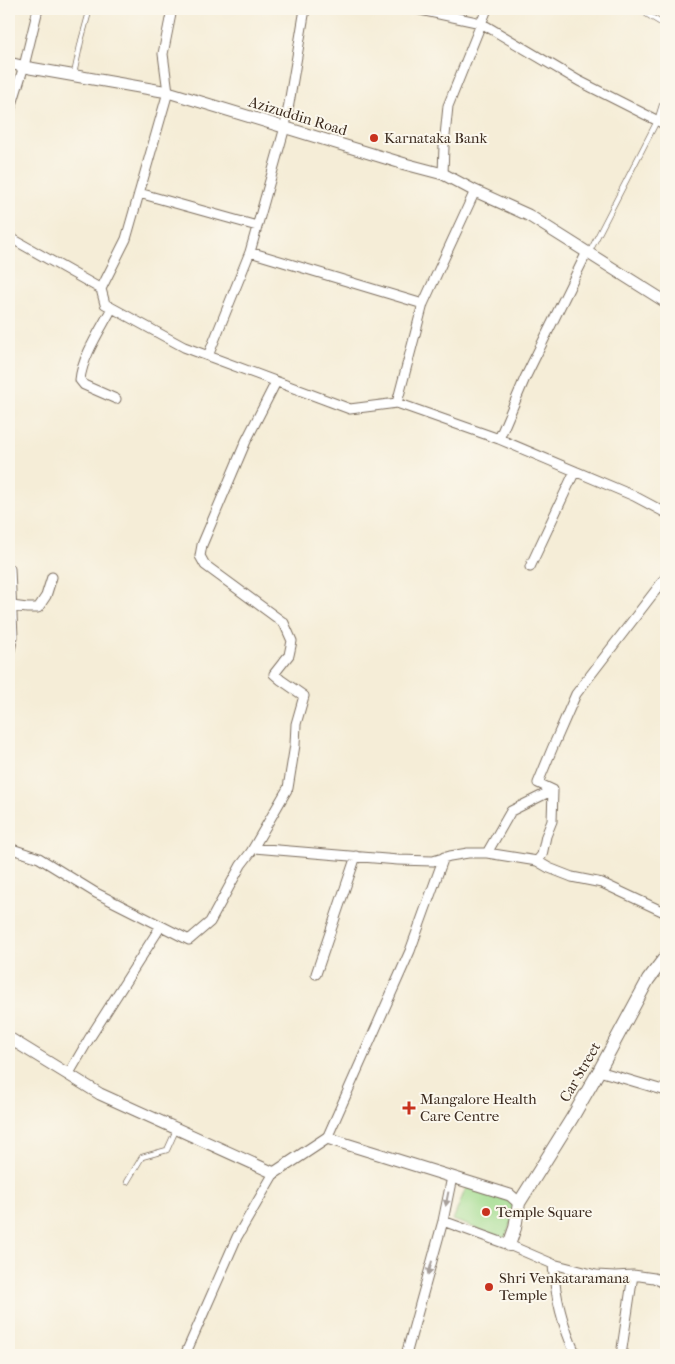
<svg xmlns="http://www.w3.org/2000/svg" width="675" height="1364" viewBox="0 0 675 1364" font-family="'IM FELL French Canon',serif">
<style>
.green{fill:#a2dc8f;stroke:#6e8356}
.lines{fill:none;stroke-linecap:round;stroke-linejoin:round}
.service-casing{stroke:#7c6e5f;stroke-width:6}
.minor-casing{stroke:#7c6e5f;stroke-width:11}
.tertiary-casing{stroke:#7c6e5f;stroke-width:13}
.secondary-casing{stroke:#7c6e5f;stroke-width:14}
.service{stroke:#fff;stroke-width:4.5}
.minor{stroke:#fff;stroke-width:9}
.tertiary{stroke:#fff;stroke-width:11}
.secondary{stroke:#fff;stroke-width:12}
.oneway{fill:#a79f9a}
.poi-dot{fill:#c8321e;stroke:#fbf7ec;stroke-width:2}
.labels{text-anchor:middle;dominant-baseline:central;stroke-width:4;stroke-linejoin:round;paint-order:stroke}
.street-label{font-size:15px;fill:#3b2a1e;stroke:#fbf7ec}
.poi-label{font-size:15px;fill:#3b2a1e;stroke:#fbf7ec;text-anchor:start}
</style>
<rect width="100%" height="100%" fill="#fbf7ec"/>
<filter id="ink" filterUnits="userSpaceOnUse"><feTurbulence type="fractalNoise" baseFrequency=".02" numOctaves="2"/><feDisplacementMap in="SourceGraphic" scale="10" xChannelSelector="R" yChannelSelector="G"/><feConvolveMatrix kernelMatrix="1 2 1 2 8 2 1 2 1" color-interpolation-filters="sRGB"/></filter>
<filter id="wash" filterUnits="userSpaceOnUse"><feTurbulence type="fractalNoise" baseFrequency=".0096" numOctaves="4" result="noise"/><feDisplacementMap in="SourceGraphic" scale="20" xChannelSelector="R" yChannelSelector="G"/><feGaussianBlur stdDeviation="1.12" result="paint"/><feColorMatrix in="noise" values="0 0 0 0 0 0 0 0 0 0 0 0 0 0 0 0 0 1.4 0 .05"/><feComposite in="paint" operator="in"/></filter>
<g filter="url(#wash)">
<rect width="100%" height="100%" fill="#f5edd7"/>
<path class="green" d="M467,1185l51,19 -13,35 -52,-19z"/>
</g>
<g filter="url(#ink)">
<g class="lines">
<g class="service-casing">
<path id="service" d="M638,9l28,17
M74,74l7,-33 8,-29
M589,253l68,-132 5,-16 4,-3
M127,1182l15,-25 25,-7 9,-20"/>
</g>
<g class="minor-casing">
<path id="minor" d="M416,9l65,14 98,58 87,44
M9,114l15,-48 14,-57
M443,174l1,-28 4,-40 39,-97
M139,193l118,33
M9,237l92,52 4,15 79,43 166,62 47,-6 102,36 135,57 32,17
M250,252l173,52
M101,289l25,-50 42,-147 -5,-38 9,-45
M112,308c-11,21 -30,49 -32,72l4,5 32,14
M208,356l42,-104 35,-125 20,-118
M397,403l26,-99 52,-113
M499,439l26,-61 62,-126
M530,567l45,-96
M9,569h1l3,68 -4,17
M12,606l15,2h11l8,-12 6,-19
M9,848l30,10 57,35 93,47 21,-18 31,-57 13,-17 144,12 35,1 17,-5 18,-3h19l50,8 12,7 23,9 30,6 64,30
M251,852l37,-64 7,-43 1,-21 8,-28 -23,-16 -7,-6 15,-19 3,-14 -8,-18 -79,-58 -5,-9 2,-11 44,-104 30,-59
M487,853l24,-42 42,-21
M537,861l5,-6 4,-19 6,-15 1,-31 -15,-7 14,-34 24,-55 90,-117
M316,974l40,-118
M599,1071l67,20
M68,1075l21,-36 72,-113
M327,1138l83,-187 34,-94
M443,1221l66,24 44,19c2,31 10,63 23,91
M553,1264l43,11 19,1 18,-1 21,3 12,6
M185,1355l52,-118 37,-64
M406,1355l37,-134 9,-44
M621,1355l12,-80"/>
</g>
<g class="tertiary-casing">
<path id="tertiary" d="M9,63l21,5 138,24 237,72 38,10 32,17 53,24 138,87
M9,1038l91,56 174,79 53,-35 183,57 9,8"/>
</g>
<g class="secondary-casing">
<path id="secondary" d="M509,1245l6,-17 4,-25 53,-85 27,-47 49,-91 18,-24"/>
</g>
<use href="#service" class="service"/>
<use href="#minor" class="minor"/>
<use href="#tertiary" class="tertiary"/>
<use href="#secondary" class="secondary"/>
</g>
<defs><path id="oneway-solid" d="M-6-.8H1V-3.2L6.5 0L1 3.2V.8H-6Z" transform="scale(1.25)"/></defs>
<g class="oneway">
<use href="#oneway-solid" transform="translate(447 1199) rotate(101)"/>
<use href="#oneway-solid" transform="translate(430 1268) rotate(106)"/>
</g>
</g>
<g class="poi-dot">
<circle cx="374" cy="138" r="5"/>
<path d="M406.5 1100.5h5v5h5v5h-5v5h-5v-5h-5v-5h5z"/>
<circle cx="486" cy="1212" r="5"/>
<circle cx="489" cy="1287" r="5"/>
</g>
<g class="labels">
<g class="street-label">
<text transform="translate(298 116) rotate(17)">Azizuddin Road</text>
<text transform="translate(580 1072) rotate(-60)">Car Street</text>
</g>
<g class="poi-label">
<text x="384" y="138">Karnataka Bank</text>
<text x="420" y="1099">Mangalore Health<tspan x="420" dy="17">Care Centre</tspan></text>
<text x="496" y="1212">Temple Square</text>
<text x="499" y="1278">Shri Venkataramana<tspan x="499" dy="17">Temple</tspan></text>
</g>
</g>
<rect width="675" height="1364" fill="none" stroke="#fbf7ec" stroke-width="30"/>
</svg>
